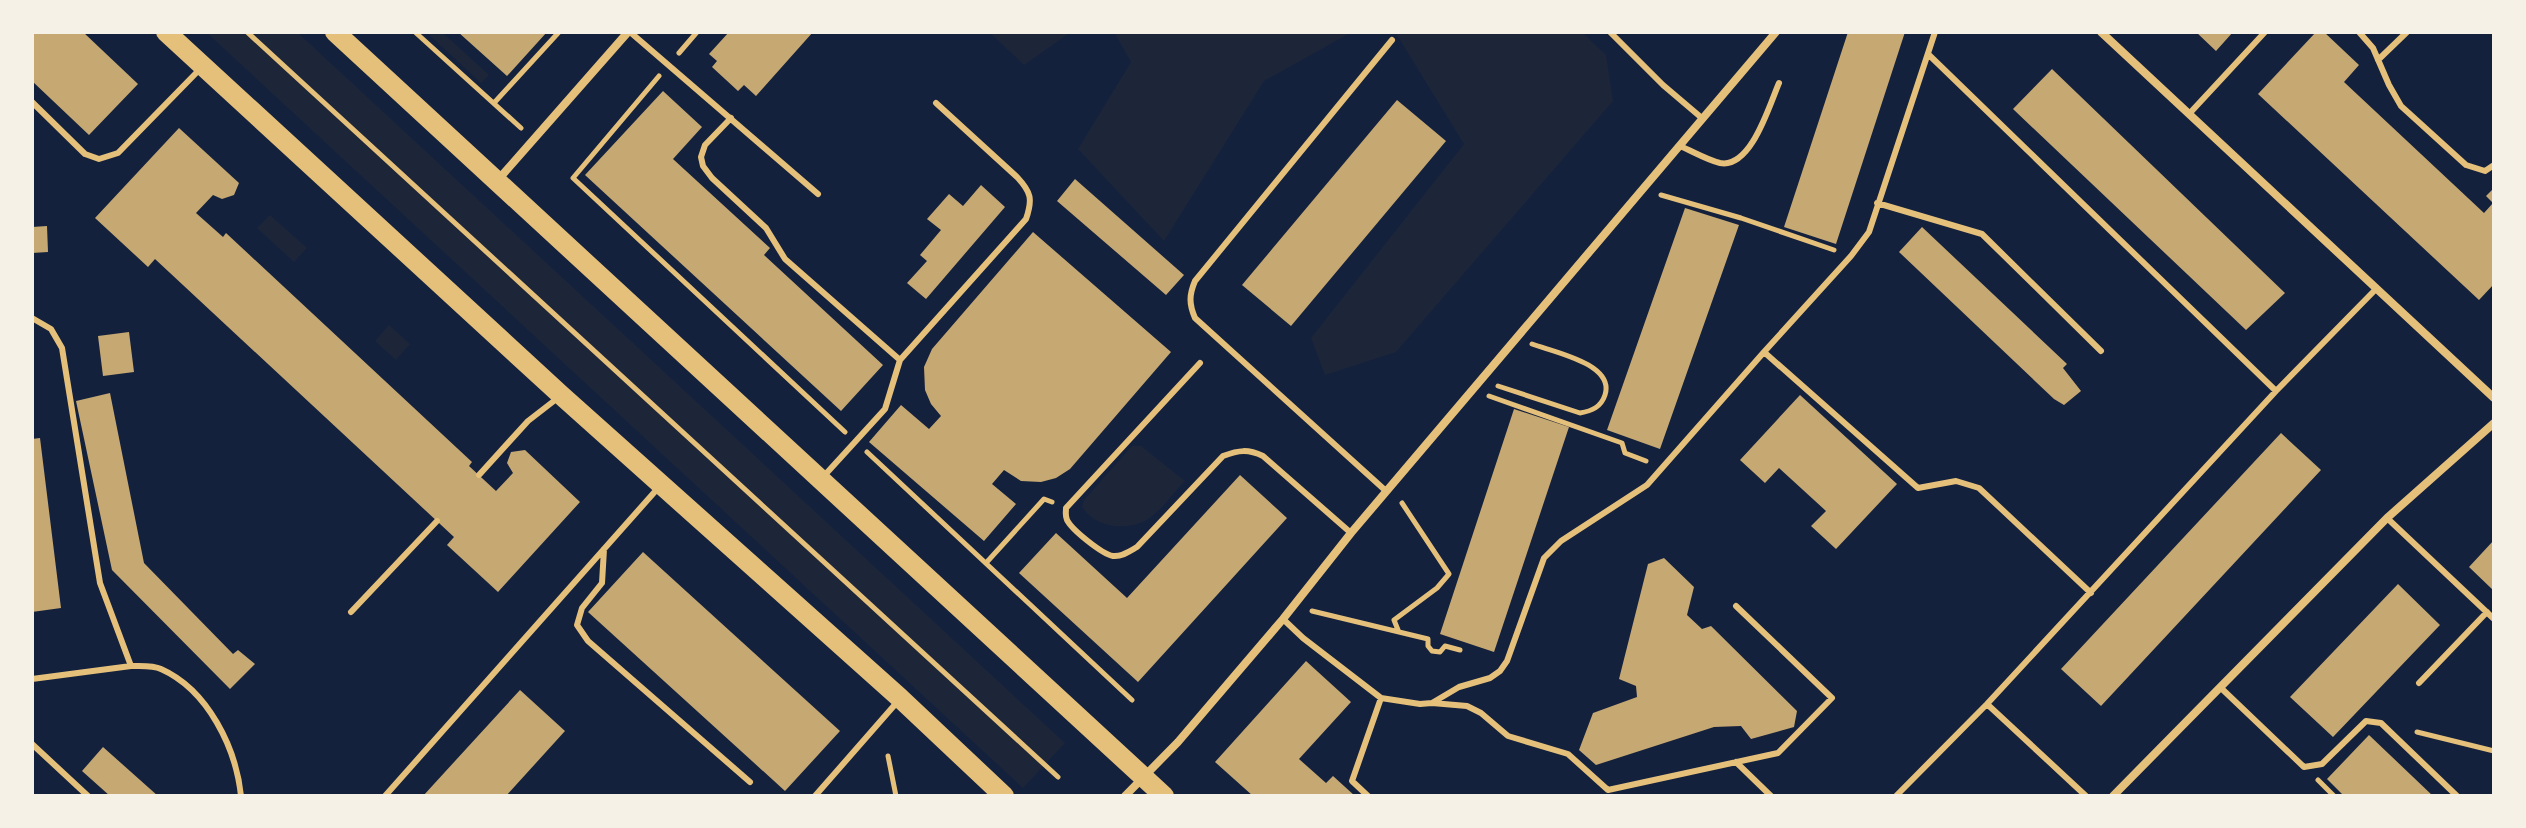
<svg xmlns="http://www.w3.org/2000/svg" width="2526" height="828" viewBox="0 0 2526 828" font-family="Manrope,sans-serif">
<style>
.green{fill:#1d2539}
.building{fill:#c6a872}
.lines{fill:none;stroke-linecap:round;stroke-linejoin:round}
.path{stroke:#e5c07b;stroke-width:5}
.service{stroke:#e5c07b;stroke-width:6}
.minor{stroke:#e5c07b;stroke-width:8}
.primary{stroke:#e5c07b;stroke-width:20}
</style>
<rect width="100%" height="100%" fill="#14213d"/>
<path class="green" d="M206,32h91l768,711 -42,45z
M426,32h16l47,43 -8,8z
M989,32h82l-47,33z
M1114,32h238l-88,49 -100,160 -86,-92 53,-87z
M1395,32h187l24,23 7,46 -217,251 -71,23 -14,-37 153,-194z
M270,215l37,33 -13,14 -37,-34z
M389,325l21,19 -14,16 -21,-19z
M1132,446h9l44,35c-12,12 -25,32 -40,40 -21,10 -50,6 -63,-14l2,-7z"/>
<path class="building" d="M32,32h51l55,52 -49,51 -57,-54z
M458,32h89l-40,44z
M729,32h84l-57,64 -12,-11 -6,6 -26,-24 5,-6 -8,-7z
M1848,32h57l-69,212 -52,-17z
M2196,32h37l-17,19z
M2316,32h8l35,33 -15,17 140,131 9,-10 -7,-7 8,-8v96l-15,16 -221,-206z
M2052,69l233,224 -39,37 -233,-221z
M663,91l39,36 -29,32 97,89 -6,7 119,110 -42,46 -256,-236z
M1397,100l49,41 -155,185 -49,-41z
M179,128l60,55 -5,12 -12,4 -9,-4 -17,18 27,24 3,-4 246,229 -3,4 27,25 17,-18 -6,-10 4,-11 14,-2 55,52 -82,90 -51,-47 7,-8 -299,-278 -7,8 -53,-49z
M1075,179l109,96 -18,20 -109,-94z
M981,185l24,22 -79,92 -19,-16 20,-22 -7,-6 21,-25 -14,-11 22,-25 14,12z
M1685,208l54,17 -79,224 -53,-19z
M47,226l1,26 -16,1v-26z
M1922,227l145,137 -4,4 18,23 -17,14 -10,-6 -155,-147z
M1033,232l138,120 -101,117 -14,9 -15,4 -20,-1 -17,-11 -12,14 24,20 -32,37 -115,-99 32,-37 28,24 12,-13 -10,-12 -6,-14 -1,-23 8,-18z
M129,332l5,40 -31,4 -5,-40z
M110,393l34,170 89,91 5,-4 17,14 -25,25 -118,-119 -36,-169z
M1800,395l97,89 -61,65 -25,-23 15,-15 -47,-43 -14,15 -25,-23z
M1514,409l55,18 -75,225 -54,-18z
M2281,433l40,37 -220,236 -40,-37z
M40,438l21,170 -29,4v-173z
M1240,475l47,43 -149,164 -119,-109 37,-40 71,65z
M2494,540v51l-25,-24z
M643,552l197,179 -55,60 -197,-179z
M1664,558l30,29 -7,28 15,14 9,-3 86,85 -3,16 -43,12 -10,-13 -27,1 -118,38 -17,-15 14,-37 44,-16 -1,-11 -17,-7 29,-115z
M2398,584l42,41 -107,112 -43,-40z
M1306,661l45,41 -52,57 27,24 7,-7 22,20h-102l-38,-34z
M520,690l45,41 -59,65h-83z
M2369,735l64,61h-89l-17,-17z
M103,747l55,49h-48l-28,-25z"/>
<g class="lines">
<path class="path" d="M247,32l811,745
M415,32l106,96
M679,53l18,-21
M659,76l-86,102 272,254
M494,103l65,-71
M1661,195l80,23 93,32
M1498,386l82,27c12,-2 21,-6 25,-18 10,-31 -51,-43 -73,-51
M1489,396l133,47 3,10 21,8
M867,452l265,248
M986,563l58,-64 8,3
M1312,611l116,28v7l4,5 8,1 5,-6 15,4
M1398,630l-4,-10 43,-32 12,-14 -47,-71
M2417,732l77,19
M888,756l8,40
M2318,780l16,16"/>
<path class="service" d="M630,32l188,162
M1610,32l53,53 40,34
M2359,32l14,16 16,37 12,21 65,59 19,6 9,-6
M1928,54l348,337
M2378,60l29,-28
M32,102l53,52 14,5 19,-6 83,-85
M2189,114l76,-82
M731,118l-26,27 -4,12 2,9 9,12 54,50 19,31 115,101
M1680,146c12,5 27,14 40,17 31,6 49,-57 59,-80
M1877,203l105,31 119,117
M32,318l19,11 11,19 38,235 31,83c9,0 22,-1 30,3 47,21 75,79 80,127
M1764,352l154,136 38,-7 23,7 112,105
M1200,363l-134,145c0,5 -1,7 1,12 5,10 35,34 46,36 9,1 17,-5 24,-9l86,-91c16,-6 25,-7 40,0l88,77
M479,475l49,-54 31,-24
M823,477l62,-68 15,-49 126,-141c7,-20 5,-27 -9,-42l-81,-74
M1386,491l-191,-173c-6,-14 -6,-23 0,-37l197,-241
M2387,518l107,101
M604,549l-2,34 -20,25 -5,17 11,16 162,141
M351,612l86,-91
M1283,619l20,19 78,60 39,6 12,-1 27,-16 31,-9 10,-7 7,-10 37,-103 17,-17 86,-56 117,-133 87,-96 18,-24 66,-200
M32,679l99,-13
M2419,683l68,-71
M2221,688l83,79 18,-3 44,-43 15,2 76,73
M1432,703l35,3 14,7 27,23 60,18 40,36 170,-37 54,-55 -96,-92
M1987,704l99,92
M32,744l56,52
M1736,762l35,34
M385,796l274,-309
M815,796l84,-96
M1368,796l-16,-15 29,-83
M1896,796l91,-92 289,-313 100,-102"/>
<path class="minor" d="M2101,32l393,366
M497,181l131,-149
M1125,796l53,-54 105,-123 68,-86 425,-501
M2113,796l274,-278 107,-95"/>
<path class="primary" d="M166,32l395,363 339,303 104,98
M335,32l829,764"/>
</g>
<rect width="2526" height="828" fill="none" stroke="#f6f1e7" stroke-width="68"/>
</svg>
